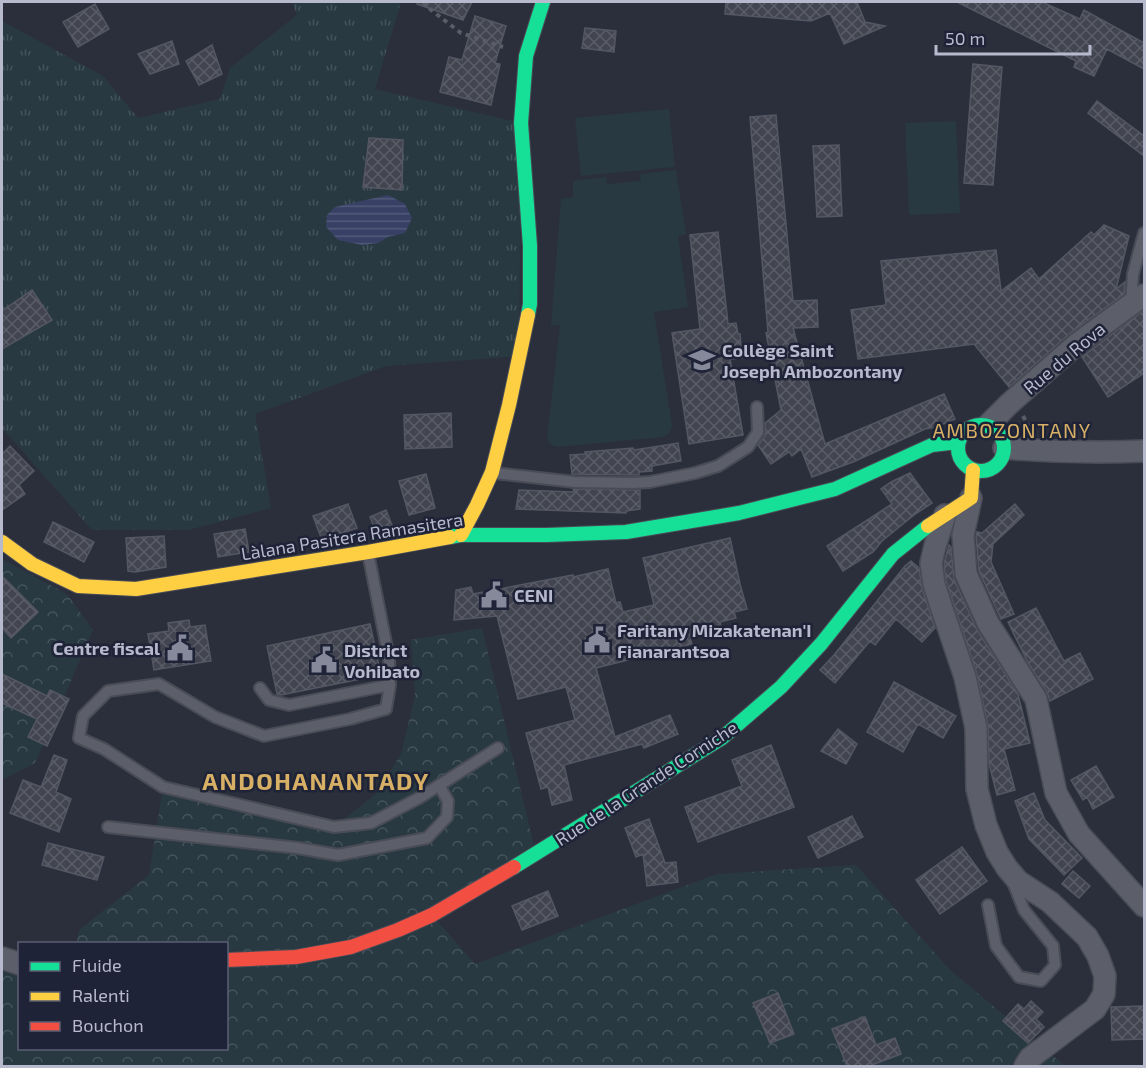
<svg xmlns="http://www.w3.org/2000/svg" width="1146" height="1068" viewBox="0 0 1146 1068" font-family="'Exo 2',sans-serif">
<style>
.grass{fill:url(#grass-tufts)}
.forest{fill:url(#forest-crowns)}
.pitch{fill:#283942}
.water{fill:url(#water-rules)}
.building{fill:url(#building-cross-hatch);stroke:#545763;stroke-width:1.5}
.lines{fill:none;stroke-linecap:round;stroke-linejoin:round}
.lane-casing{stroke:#494c56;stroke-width:14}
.street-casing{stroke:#494c56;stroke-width:24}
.fast-casing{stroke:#494c56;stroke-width:16}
.slow-casing{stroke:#494c56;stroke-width:16}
.jam-casing{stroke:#494c56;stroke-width:16}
.path{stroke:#5a5d66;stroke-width:4;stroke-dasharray:4.5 4.5;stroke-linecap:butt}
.lane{stroke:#5c5e69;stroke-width:10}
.street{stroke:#5c5e69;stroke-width:21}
.fast{stroke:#16e098;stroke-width:14}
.slow{stroke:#ffcf43;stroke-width:14}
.jam{stroke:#f24e42;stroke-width:14}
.labels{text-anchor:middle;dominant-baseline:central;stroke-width:5;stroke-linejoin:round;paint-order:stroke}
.poi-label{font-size:18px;font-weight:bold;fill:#b7bacc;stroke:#1e2337;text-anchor:start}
.street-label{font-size:18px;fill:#b7bacc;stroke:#1e2337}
.neighbourhood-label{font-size:20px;letter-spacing:1.5px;fill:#d8b065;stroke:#1e2337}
.district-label{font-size:24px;font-weight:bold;letter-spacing:1.5px;fill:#d8b065;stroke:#1e2337}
</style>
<defs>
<pattern id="grass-tufts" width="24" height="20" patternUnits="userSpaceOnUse" patternTransform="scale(1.5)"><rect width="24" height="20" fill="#283942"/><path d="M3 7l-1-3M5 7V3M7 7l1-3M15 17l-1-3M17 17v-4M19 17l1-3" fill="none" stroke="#45545c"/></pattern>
<pattern id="forest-crowns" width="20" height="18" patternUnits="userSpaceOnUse" patternTransform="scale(1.5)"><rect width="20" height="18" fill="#283942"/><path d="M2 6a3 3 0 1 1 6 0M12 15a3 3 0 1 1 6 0" fill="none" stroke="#45545c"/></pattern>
<pattern id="water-rules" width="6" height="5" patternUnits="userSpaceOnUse" patternTransform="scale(1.5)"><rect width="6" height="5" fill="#384165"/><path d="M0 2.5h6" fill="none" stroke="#535a7a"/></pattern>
<pattern id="building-cross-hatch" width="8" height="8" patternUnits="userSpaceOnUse" patternTransform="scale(1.5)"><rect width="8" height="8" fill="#424550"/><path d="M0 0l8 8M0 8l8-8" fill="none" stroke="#5b5e68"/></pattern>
</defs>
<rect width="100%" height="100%" fill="#2b2f3c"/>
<path class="grass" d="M292,2h109l-26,87 146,34 -2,233 -133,10 -131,48 16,94 -83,22h-96l-90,-102v-407l101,55 35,42 82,-19 10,-31 67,-53z"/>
<path class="forest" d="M2,559l65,35 26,36 -58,133 -33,17z
M482,628l54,226 -104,61 43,49 242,-90 139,-9 94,105 115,96h-1063v-108l17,6 1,84h206v-104l-150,-1 4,-14 69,-54 14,-88 171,40 43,-34 24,-39 14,-58 -4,-56z"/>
<path class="pitch" d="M669,109l6,58 -94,9 -6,-58z
M956,121l4,92 -51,2 -4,-92z
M676,170l10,64 -8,2 10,71 -34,5 18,113c-1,7 -3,10 -10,12l-105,10c-6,-2 -9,-4 -10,-10l13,-112 -9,1 10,-127 12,-2v-16l33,-4 1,7 34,-3 -1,-7z"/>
<path class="water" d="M388,195l17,9 7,14 -7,15 -17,4 -10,6 -16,2 -24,-5 -12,-13 1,-12 8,-8z"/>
<path class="building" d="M418,2h54l-9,18 -46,-16z
M726,2h131l8,20 20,4 -41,18 -14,-31 -19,8 -86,-7z
M957,2h85l38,17 4,-9 60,33v26l-37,-20 -13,27 -20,-9 2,-6z
M95,4l14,25 -31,18 -15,-25z
M475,16l31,10 -11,37 5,1 -9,41 -51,-13 9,-35 13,3z
M585,28l31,3 -2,21 -32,-4z
M172,41l7,23 -29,10 -12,-20z
M212,45l10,29 -23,11 -13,-24z
M973,64l29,3 -9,118 -29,-2z
M1097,101l47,35v20l-56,-43z
M776,115l17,186 24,-1 1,27 -25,1 32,116 119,-50 11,25 -19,8 -11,2 -72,33 -41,15 -11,-28 -9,7 -3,-4 -18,12 -13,-19 7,-9v-13l16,-13 -15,-77 2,-1 -18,-215z
M369,138l34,2 -1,50 -39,-3z
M839,145l3,71 -25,1 -4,-71z
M1104,225l25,11 -13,53 9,-7 -1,12 -55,40 -60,53 -35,-43 -116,15 -7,-49 35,-5 -5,-44 115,-11 5,41 30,-23 8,11 52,-47 3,3z
M718,232l10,92 8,-1 2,11h2l2,24 -12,1 13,76 -54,9 -17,-111 28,-4 -10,-94z
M32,290l20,30 -50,29v-38z
M1144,310v63l-36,24 -26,-40z
M451,413l1,34 -47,2 -1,-34z
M678,443l3,18 -29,5v5l-13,1v3l-67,-1 -2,-19 15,-1v-2l48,-4 1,2z
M10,446l24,25 -15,14 6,9 -23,16v-56z
M910,473l22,30 -18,12 -32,26 -9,11 -30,19 -16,-25 65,-42 -11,-15 10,-7z
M426,474l9,34 -26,7 -10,-34z
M573,489l67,1v19l-14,2v2l-110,-4 3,-19 55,2z
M348,504l9,24 -35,12 -9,-24z
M1015,504l9,11 -31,29 -2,18 23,52 -13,5 -22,-48 -3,-35 1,-4 5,1z
M386,510l6,15 -16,7 -6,-15z
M53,522l41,20 -10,20 -40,-20z
M245,529l4,23 -31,5 -4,-23z
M164,536l2,31 -31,5 -7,-1 -2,-33z
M730,538l10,46 7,25 -13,3 2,6 -16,4 1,5 -32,7 3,10 -96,24 19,69 55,-22 8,19 -34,14 -2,-4 -78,21 8,35 -20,5 -4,-18 -7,2 -15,-56 49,-13 -9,-33 -48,12 -21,-83 -43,4 2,-30 15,-3 2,7 100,-19v2l35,-8 8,34 4,-1 3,10 31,-7 -11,-47z
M949,545l2,2 3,32 23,51 41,64 12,49 -26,6 11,41 -18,5 -8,-31 -1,-38 -11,-52 -31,-93 -2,-17z
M911,561l8,7 3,20 13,40 -13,14 -26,-23 -21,26 -5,-4 -35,42 -15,-13 14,-15 71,-89z
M2,576l36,36 -27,26 -9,-10z
M1036,608l28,53 16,-8 13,26 -43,22 -3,-9 -19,-29 -20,-41z
M189,620l1,7 15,-2 6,36 -57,9 -6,-36 21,-3 -1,-8z
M370,624l11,51 -100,20 -4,-1 -10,-48z
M2,674l45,22 3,-6 19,9 -22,47 -19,-9 9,-18 -35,-16z
M894,682l62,34 -13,22 -25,-14 -15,28 -36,-20z
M838,729l19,15 -11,20 -25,-13z
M771,745l23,62 -96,35 -13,-35 57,-21 -10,-26z
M54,755l13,5 -11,32 15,7 -12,33 -49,-19 13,-33 18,7z
M1096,766l18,31 -21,12 -6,-12 -4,3 -12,-20z
M1034,793l11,27 37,38 -18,17 -35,-36 -14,-38z
M852,816l11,21 -45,21 -10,-21z
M649,819l16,44 11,-1 2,20 -31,4 -4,-32 -7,3 -11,-29z
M48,843l56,14 -7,23 -55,-15z
M962,847l25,34 -47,33 -24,-34z
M1073,871l17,15 -11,12 -17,-14z
M548,891l10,25 -36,14 -10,-24z
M778,993l16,41 -24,9 -17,-40z
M1031,1001l12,11 -7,7 8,8 -16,16 -25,-22 15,-17 6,5z
M1144,1006v33l-32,1 -1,-33z
M865,1017l11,28 19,-7 6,16 -32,12h-22l-15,-37z"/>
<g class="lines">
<g class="lane-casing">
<path id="lane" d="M1131,303l2,-29 11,-41
M495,473l80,9 58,1 17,-1 45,-9 23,-7 30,-19 10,-15 -1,-25
M368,553l21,105 1,27 -4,24 -36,10 -86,17 -49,-19 -56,-33 -51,7 -25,25 -4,22 25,11 59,38 171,40 37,-4 48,-25 79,-50
M260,688l9,12 20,5 101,-20
M108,827l190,21 40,7 89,-17 20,-21 1,-16 -9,-16
M988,905l8,41 23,31 22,4 14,-16 -2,-19 -29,-36 -12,-30"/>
</g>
<g class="street-casing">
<path id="street" d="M987,426l22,-22 68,-60 67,-49
M1004,448c47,4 94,5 140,3
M971,498l-8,37 3,39 22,49 48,76 20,94 23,41 65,72
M945,515l-10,31 -4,17 3,21 7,22 24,71 11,51 1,61 9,36 11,27 10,16 11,13 32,21 37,35 11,19 7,20 -1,18 -9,15 -65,49 -5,8
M2,958l18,6"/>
</g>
<g class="fast-casing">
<path id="fast" d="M528,315l2,-11v-58l-9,-123 5,-67 17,-54
M958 448a23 23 0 1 1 46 0a23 23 0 1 1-46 0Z
M450,537l11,-2h86l79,-3 113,-19 96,-24 97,-44 26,-3
M514,867l208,-129 59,-51 40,-43 72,-90 35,-28"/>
</g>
<g class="slow-casing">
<path id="slow" d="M928,526l43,-28 2,-28
M461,535l16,-30 15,-33 17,-67 19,-90
M2,542l30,22 46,22 58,3 232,-37 82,-15"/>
</g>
<g class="jam-casing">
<path id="jam" d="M226,960l70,-3 55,-10 47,-17 34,-15 82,-48"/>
</g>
<path class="path" d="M423,2l7,7 31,24 42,14
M1023,416l8,14"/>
<use href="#lane" class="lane"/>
<use href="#street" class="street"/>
<use href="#fast" class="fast"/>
<use href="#slow" class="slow"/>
<use href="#jam" class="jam"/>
</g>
<defs>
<g id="school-bare" transform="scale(2.07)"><path d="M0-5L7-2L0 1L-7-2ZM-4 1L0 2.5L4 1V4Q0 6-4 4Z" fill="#86899a" stroke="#1e2337" stroke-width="2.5" paint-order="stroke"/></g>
<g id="civic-bare" transform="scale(2.07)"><path d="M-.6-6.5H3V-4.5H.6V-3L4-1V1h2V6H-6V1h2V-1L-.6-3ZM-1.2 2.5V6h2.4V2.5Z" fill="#86899a" stroke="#1e2337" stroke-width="2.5" paint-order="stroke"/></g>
</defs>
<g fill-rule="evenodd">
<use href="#school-bare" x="702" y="360"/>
<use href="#civic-bare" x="494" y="595"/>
<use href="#civic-bare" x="597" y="640"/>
<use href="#civic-bare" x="180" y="648"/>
<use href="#civic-bare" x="324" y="660"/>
</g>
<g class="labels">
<g class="poi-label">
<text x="722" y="350">Collège Saint<tspan x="722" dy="21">Joseph Ambozontany</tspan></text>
<text x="514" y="595">CENI</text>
<text x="617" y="630">Faritany Mizakatenan'I<tspan x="617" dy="21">Fianarantsoa</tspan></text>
<text x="160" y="648" text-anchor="end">Centre fiscal</text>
<text x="344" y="650">District<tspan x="344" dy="21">Vohibato</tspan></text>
</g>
<g class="street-label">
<text transform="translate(1064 358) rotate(-40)">Rue du Rova</text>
<text transform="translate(352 536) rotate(-9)">Làlana Pasitera Ramasitera</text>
<text transform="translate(646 783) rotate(-33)">Rue de la Grande Corniche</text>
</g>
<g class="neighbourhood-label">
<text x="1012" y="430">AMBOZONTANY</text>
</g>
<g class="district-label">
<text x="316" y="780">ANDOHANANTADY</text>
</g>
</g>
<rect width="1146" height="1068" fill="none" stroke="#b7bacc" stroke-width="6"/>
<rect x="18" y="942" width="210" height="108" fill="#1e2337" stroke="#5b5f73" stroke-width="1.5"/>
<rect x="30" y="962" width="30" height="9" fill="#16e098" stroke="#5b5f73" stroke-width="1.5"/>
<text x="72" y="972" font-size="18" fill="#b7bacc">Fluide</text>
<rect x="30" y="992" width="30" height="9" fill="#ffcf43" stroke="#5b5f73" stroke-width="1.5"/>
<text x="72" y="1002" font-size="18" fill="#b7bacc">Ralenti</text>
<rect x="30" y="1022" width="30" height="9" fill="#f24e42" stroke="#5b5f73" stroke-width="1.5"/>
<text x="72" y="1032" font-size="18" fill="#b7bacc">Bouchon</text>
<path d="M936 45v9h154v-9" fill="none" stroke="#b7bacc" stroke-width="3"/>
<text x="945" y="45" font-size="18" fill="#b7bacc" stroke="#1e2337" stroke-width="4.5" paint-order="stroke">50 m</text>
</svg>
